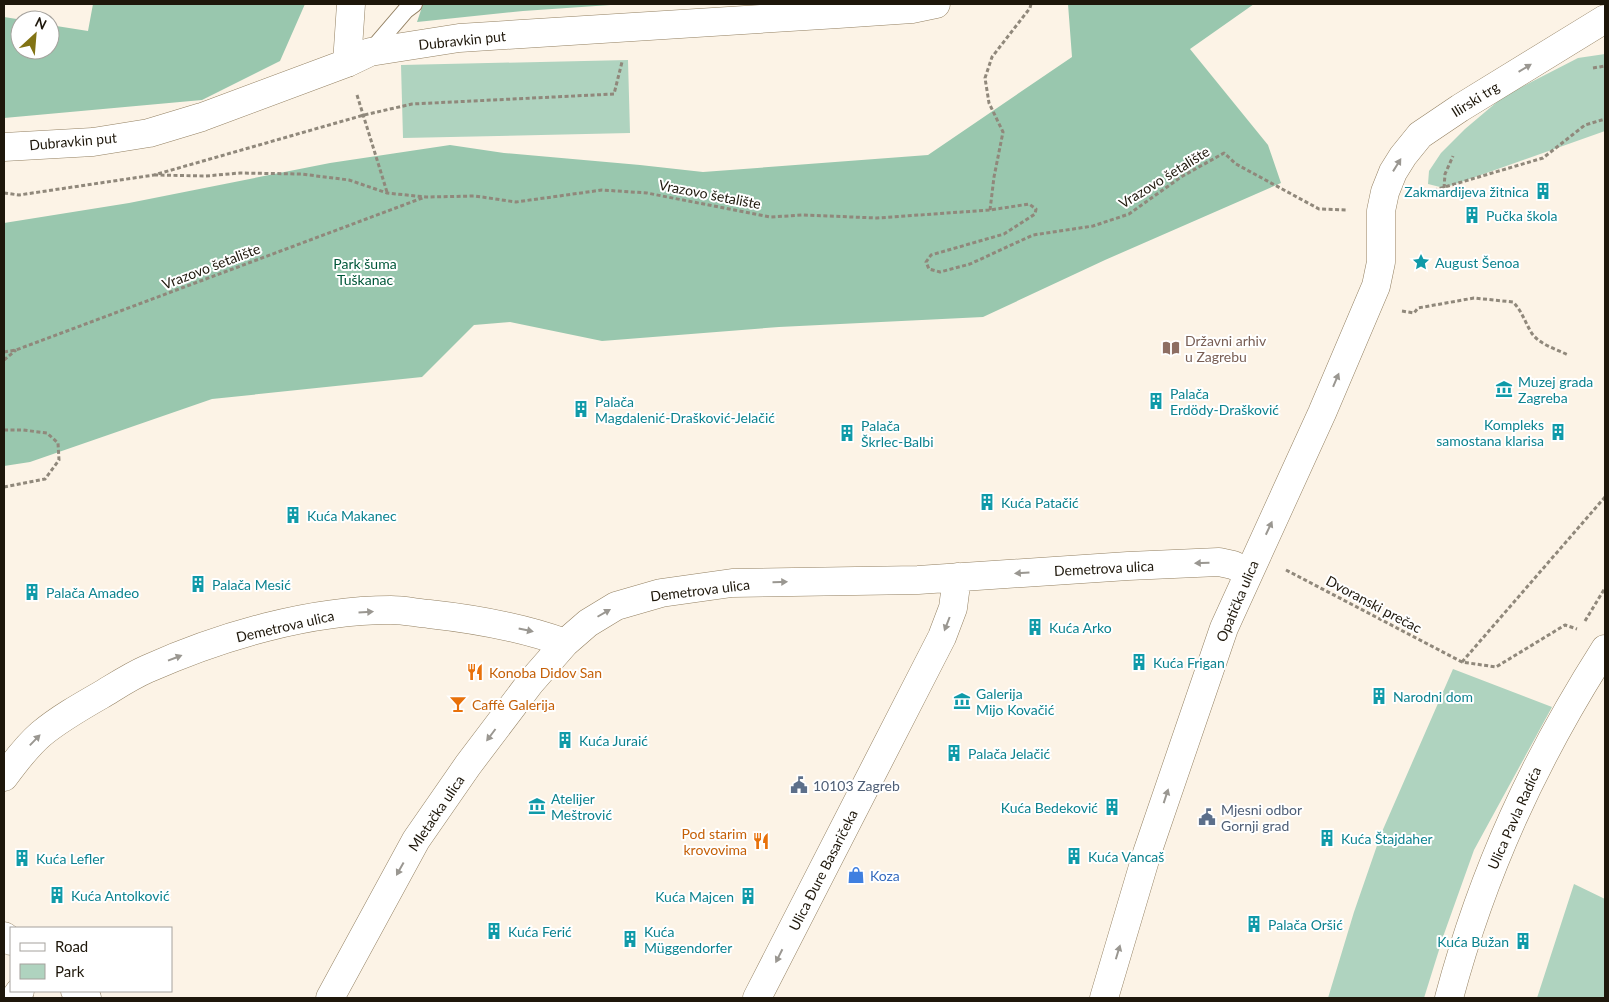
<svg xmlns="http://www.w3.org/2000/svg" width="1609" height="1002" viewBox="0 0 1609 1002" font-family="Lato,sans-serif">
<style>
.green{fill:#afd3bf}
.forest{fill:#99c7ae}
.lines{fill:none;stroke-linecap:round;stroke-linejoin:round}
.lane-casing{stroke:#938062;stroke-width:18}
.street-casing{stroke:#938062;stroke-width:29}
.secondary-casing{stroke:#938062;stroke-width:29}
.path{stroke:#90887b;stroke-width:3;stroke-dasharray:4 2.5;stroke-linecap:butt}
.lane{stroke:#fff;stroke-width:16}
.street{stroke:#fff;stroke-width:28}
.secondary{stroke:#fff;stroke-width:28}
.oneway{fill:#9a9791}
.labels{text-anchor:middle;dominant-baseline:central;stroke-width:4;stroke-linejoin:round;paint-order:stroke}
.street-label{font-size:14px;fill:#1e170b;stroke:#fff}
.culture-label{font-size:14px;fill:#0d838f;stroke:#fff;text-anchor:start}
.park-label{font-size:14px;fill:#005739;stroke:#fff}
.education-label{font-size:14px;fill:#785e54;stroke:#fff;text-anchor:start}
.food-label{font-size:14px;fill:#c56008;stroke:#fff;text-anchor:start}
.service-label{font-size:14px;fill:#4e5e75;stroke:#fff;text-anchor:start}
.shop-label{font-size:14px;fill:#366cbe;stroke:#fff;text-anchor:start}
</style>
<rect width="100%" height="100%" fill="#fcf3e6"/>
<path class="green" d="M1605,54v77l-161,57 -16,-4 1,-13 12,-18 24,-24 39,-33 74,-38z
M628,60l2,73 -227,5 -2,-73z
M1453,669l99,38 -78,143 -30,84 -20,64h-96l26,-86 27,-78z
M1574,884l31,15v99h-68z"/>
<path class="forest" d="M93,4h212l-25,57 -78,39 -198,18v-101l19,3h-3v30h30v-25l38,6z
M423,4h202l-102,7 -106,11z
M1068,4h186l-64,45 78,96 13,38 -176,77 -122,57 -204,10 -177,14 -92,-19 -36,3 -52,52 -210,22 -182,63 -26,4v-243l125,-20 201,-40 120,-18 54,8 136,12 63,7 225,-17 144,-98z"/>
<g class="lines">
<g class="lane-casing">
<path id="lane" d="M370,52l36,-42 8,-6"/>
</g>
<g class="street-casing">
<path id="street" d="M347,63l4,-59
M4,147l89,-5 56,-9 53,-16 145,-54 23,-11 89,-14 379,-24 74,-5 24,-5
M4,777c11,-15 23,-31 37,-43 18,-15 39,-27 60,-39 15,-9 30,-19 46,-26 74,-33 163,-59 244,-59 13,0 26,3 38,4 46,5 92,13 136,29
M75,991l12,7
M330,998l86,-158 52,-75 62,-82 35,-40 23,-20 28,-17 45,-13 71,-10 186,-3 210,-14 91,-4 14,3 15,7
M757,998l185,-361 11,-29 4,-31
M1104,998l43,-145 77,-225 98,-215 54,-127 5,-24v-51l4,-19 8,-20 10,-16 17,-21 40,-27 145,-89
M1449,998c34,-127 85,-238 156,-349"/>
</g>
<g class="secondary-casing">
<path id="secondary" d="M4,936l7,5
M15,998l5,-7"/>
</g>
<path class="path" d="M1593,68l12,-2
M357,95l30,97
M154,175l52,1 34,-3 61,1 48,6 38,13 39,4 49,-1 41,6 86,-12 45,3 123,24 33,-2 74,3 113,-8 39,-6 7,5 -1,5 -31,20 -73,21 -5,7 3,7 11,3 30,-8 63,-29 60,-9 36,-12 52,-37 43,-24 12,11 83,45 29,1
M1444,188l1,-14 8,-18
M4,193l15,2 135,-20 210,-60 48,-11 202,-10 8,-32
M1421,194l122,-36 42,-33 20,-6
M990,210l4,-33 9,-45 -14,-29 -4,-25 7,-21 38,-49 1,-4
M1402,311l12,2 4,-5 56,-10 39,4c9,9 12,20 18,30 7,12 25,17 37,23
M4,352l12,-2 409,-153
M4,360l12,-10
M4,430h19l24,3 11,10 1,17 -14,19 -41,8
M1286,570l176,92 34,5 69,-42 12,4
M1585,621l20,-33
M1462,662l143,-165"/>
<use href="#lane" class="lane"/>
<use href="#street" class="street"/>
<use href="#secondary" class="secondary"/>
</g>
<defs><path id="oneway-solid" d="M-6-.8H1V-3.2L6.5 0L1 3.2V.8H-6Z" transform="scale(1.25)"/></defs>
<g class="oneway">
<use href="#oneway-solid" transform="translate(1525 68) rotate(-31)"/>
<use href="#oneway-solid" transform="translate(1397 165) rotate(-58)"/>
<use href="#oneway-solid" transform="translate(1336 380) rotate(-67)"/>
<use href="#oneway-solid" transform="translate(1269 528) rotate(-65)"/>
<use href="#oneway-solid" transform="translate(1202 563) rotate(178)"/>
<use href="#oneway-solid" transform="translate(1022 573) rotate(176)"/>
<use href="#oneway-solid" transform="translate(780 582) rotate(-1)"/>
<use href="#oneway-solid" transform="translate(366 612) rotate(-4)"/>
<use href="#oneway-solid" transform="translate(604 613) rotate(-30)"/>
<use href="#oneway-solid" transform="translate(947 624) rotate(111)"/>
<use href="#oneway-solid" transform="translate(526 630) rotate(12)"/>
<use href="#oneway-solid" transform="translate(175 658) rotate(-21)"/>
<use href="#oneway-solid" transform="translate(491 735) rotate(127)"/>
<use href="#oneway-solid" transform="translate(35 740) rotate(-46)"/>
<use href="#oneway-solid" transform="translate(1166 796) rotate(-72)"/>
<use href="#oneway-solid" transform="translate(400 869) rotate(119)"/>
<use href="#oneway-solid" transform="translate(1118 952) rotate(-73)"/>
<use href="#oneway-solid" transform="translate(779 956) rotate(117)"/>
</g>
<defs>
<g id="building-bare" transform="scale(1.35)"><path d="M-4-6H4V6H1V3H-1V6H-4ZM-2.5-4.3h1.7v1.8h-1.7ZM.8-4.3h1.7v1.8H.8ZM-2.5-1h1.7V.8h-1.7ZM.8-1h1.7V.8H.8Z" fill="#0f9aa8" stroke="#fff" stroke-width="2.5" paint-order="stroke"/></g>
<g id="sight-bare" transform="scale(1.35)"><path d="M0-6L1.8-2.2L6-1.7L2.9 1.2L3.7 5.4L0 3.3L-3.7 5.4L-2.9 1.2L-6-1.7L-1.8-2.2Z" fill="#0f9aa8" stroke="#fff" stroke-width="2.5" paint-order="stroke"/></g>
<g id="library-bare" transform="scale(1.35)"><path d="M-6-4Q-3-5.5-.7-3.5V5Q-3 3-6 4ZM6-4Q3-5.5 .7-3.5V5Q3 3 6 4Z" fill="#8d6e63" stroke="#fff" stroke-width="2.5" paint-order="stroke"/></g>
<g id="museum-bare" transform="scale(1.35)"><path d="M0-6L6-3V-2H-6V-3ZM-5-1h2V3h-2ZM-1-1h2V3h-2ZM3-1h2V3H3ZM-6 4H6V6H-6Z" fill="#0f9aa8" stroke="#fff" stroke-width="2.5" paint-order="stroke"/></g>
<g id="restaurant-bare" transform="scale(1.35)"><path d="M-5-6h1v4h1v-4h1v4h1v-4h1v5L-1.5 .5V6h-2V.5L-5-1ZM5-6V6H3V1.5H1.5Q1.5-4 5-6Z" fill="#e8710a" stroke="#fff" stroke-width="2.5" paint-order="stroke"/></g>
<g id="bar-bare" transform="scale(1.35)"><path d="M-6-5H6L.8 .8V4.5H3.5V6h-7V4.5H-.8V.8Z" fill="#e8710a" stroke="#fff" stroke-width="2.5" paint-order="stroke"/></g>
<g id="civic-bare" transform="scale(1.35)"><path d="M-.6-6.5H3V-4.5H.6V-3L4-1V1h2V6H-6V1h2V-1L-.6-3ZM-1.2 2.5V6h2.4V2.5Z" fill="#5c6f8a" stroke="#fff" stroke-width="2.5" paint-order="stroke"/></g>
<g id="shop-bare" transform="scale(1.35)"><path d="M-5-2.5h2.3a2.7 3.5 0 0 1 5.4 0H5L5.5 6h-11ZM-1.5-2.5h3a1.5 2.3 0 0 0-3 0Z" fill="#3f7fe0" stroke="#fff" stroke-width="2.5" paint-order="stroke"/></g>
</defs>
<g fill-rule="evenodd">
<use href="#building-bare" x="1543" y="191"/>
<use href="#building-bare" x="1472" y="215"/>
<use href="#sight-bare" x="1421" y="262"/>
<use href="#library-bare" x="1171" y="348"/>
<use href="#museum-bare" x="1504" y="389"/>
<use href="#building-bare" x="1156" y="401"/>
<use href="#building-bare" x="581" y="409"/>
<use href="#building-bare" x="1558" y="432"/>
<use href="#building-bare" x="847" y="433"/>
<use href="#building-bare" x="987" y="502"/>
<use href="#building-bare" x="293" y="515"/>
<use href="#building-bare" x="198" y="584"/>
<use href="#building-bare" x="32" y="592"/>
<use href="#building-bare" x="1035" y="627"/>
<use href="#building-bare" x="1139" y="662"/>
<use href="#restaurant-bare" x="475" y="672"/>
<use href="#building-bare" x="1379" y="696"/>
<use href="#museum-bare" x="962" y="701"/>
<use href="#bar-bare" x="458" y="704"/>
<use href="#building-bare" x="565" y="740"/>
<use href="#building-bare" x="954" y="753"/>
<use href="#civic-bare" x="799" y="785"/>
<use href="#museum-bare" x="537" y="806"/>
<use href="#building-bare" x="1112" y="807"/>
<use href="#civic-bare" x="1207" y="817"/>
<use href="#building-bare" x="1327" y="838"/>
<use href="#restaurant-bare" x="761" y="841"/>
<use href="#building-bare" x="1074" y="856"/>
<use href="#building-bare" x="22" y="858"/>
<use href="#shop-bare" x="856" y="875"/>
<use href="#building-bare" x="57" y="895"/>
<use href="#building-bare" x="748" y="896"/>
<use href="#building-bare" x="1254" y="924"/>
<use href="#building-bare" x="494" y="931"/>
<use href="#building-bare" x="630" y="939"/>
<use href="#building-bare" x="1523" y="941"/>
</g>
<g class="labels">
<g class="street-label">
<text transform="translate(462 40) rotate(-6)">Dubravkin put</text>
<text transform="translate(1475 99) rotate(-32)">Ilirski trg</text>
<text transform="translate(73 141) rotate(-5)">Dubravkin put</text>
<text transform="translate(1164 177) rotate(-32)">Vrazovo šetalište</text>
<text transform="translate(710 194) rotate(11)">Vrazovo šetalište</text>
<text transform="translate(211 266) rotate(-21)">Vrazovo šetalište</text>
<text transform="translate(1104 568) rotate(-3)">Demetrova ulica</text>
<text transform="translate(700 590) rotate(-7)">Demetrova ulica</text>
<text transform="translate(1237 601) rotate(-67)">Opatička ulica</text>
<text transform="translate(1374 604) rotate(28)">Dvoranski prečac</text>
<text transform="translate(285 626) rotate(-13)">Demetrova ulica</text>
<text transform="translate(436 813) rotate(-56)">Mletačka ulica</text>
<text transform="translate(1514 818) rotate(-66)">Ulica Pavla Radića</text>
<text transform="translate(823 870) rotate(-63)">Ulica Đure Basaričeka</text>
</g>
<g class="culture-label">
<text x="1529" y="191" text-anchor="end">Zakmardijeva žitnica</text>
<text x="1486" y="215">Pučka škola</text>
<text x="1435" y="262">August Šenoa</text>
<text x="1518" y="381">Muzej grada<tspan x="1518" dy="16">Zagreba</tspan></text>
<text x="1170" y="393">Palača<tspan x="1170" dy="16">Erdödy-Drašković</tspan></text>
<text x="595" y="401">Palača<tspan x="595" dy="16">Magdalenić-Drašković-Jelačić</tspan></text>
<text x="1544" y="424" text-anchor="end">Kompleks<tspan x="1544" dy="16">samostana klarisa</tspan></text>
<text x="861" y="425">Palača<tspan x="861" dy="16">Škrlec-Balbi</tspan></text>
<text x="1001" y="502">Kuća Patačić</text>
<text x="307" y="515">Kuća Makanec</text>
<text x="212" y="584">Palača Mesić</text>
<text x="46" y="592">Palača Amadeo</text>
<text x="1049" y="627">Kuća Arko</text>
<text x="1153" y="662">Kuća Frigan</text>
<text x="976" y="693">Galerija<tspan x="976" dy="16">Mijo Kovačić</tspan></text>
<text x="1393" y="696">Narodni dom</text>
<text x="579" y="740">Kuća Juraić</text>
<text x="968" y="753">Palača Jelačić</text>
<text x="551" y="798">Atelijer<tspan x="551" dy="16">Meštrović</tspan></text>
<text x="1098" y="807" text-anchor="end">Kuća Bedeković</text>
<text x="1341" y="838">Kuća Štajdaher</text>
<text x="1088" y="856">Kuća Vancaš</text>
<text x="36" y="858">Kuća Lefler</text>
<text x="71" y="895">Kuća Antolković</text>
<text x="734" y="896" text-anchor="end">Kuća Majcen</text>
<text x="1268" y="924">Palača Oršić</text>
<text x="508" y="931">Kuća Ferić</text>
<text x="644" y="931">Kuća<tspan x="644" dy="16">Müggendorfer</tspan></text>
<text x="1509" y="941" text-anchor="end">Kuća Bužan</text>
</g>
<g class="park-label">
<text x="365" y="263">Park šuma<tspan x="365" dy="16">Tuškanac</tspan></text>
</g>
<g class="education-label">
<text x="1185" y="340">Državni arhiv<tspan x="1185" dy="16">u Zagrebu</tspan></text>
</g>
<g class="food-label">
<text x="489" y="672">Konoba Didov San</text>
<text x="472" y="704">Caffè Galerija</text>
<text x="747" y="833" text-anchor="end">Pod starim<tspan x="747" dy="16">krovovima</tspan></text>
</g>
<g class="service-label">
<text x="813" y="785">10103 Zagreb</text>
<text x="1221" y="809">Mjesni odbor<tspan x="1221" dy="16">Gornji grad</tspan></text>
</g>
<g class="shop-label">
<text x="870" y="875">Koza</text>
</g>
</g>
<rect width="1609" height="1002" fill="none" stroke="#1e170b" stroke-width="10"/>
<rect x="10" y="927" width="162" height="65" fill="#ffffff" stroke="#a5a29d"/>
<rect x="20" y="943" width="25" height="8" fill="#ffffff" stroke="#a5a29d"/>
<text x="55" y="952" font-size="15" fill="#1e170b">Road</text>
<rect x="20" y="964" width="25" height="15" fill="#afd3bf" stroke="#a5a29d"/>
<text x="55" y="977" font-size="15" fill="#1e170b">Park</text>
<g transform="translate(35 35) rotate(26)"><circle r="24" fill="#ffffff" stroke="#a5a29d"/>
<path d="M0-4L9 19L0 12L-9 19Z" fill="#827314"/>
<text y="-8" font-size="14" font-weight="bold" text-anchor="middle" fill="#1e170b">N</text>
</g>
</svg>
